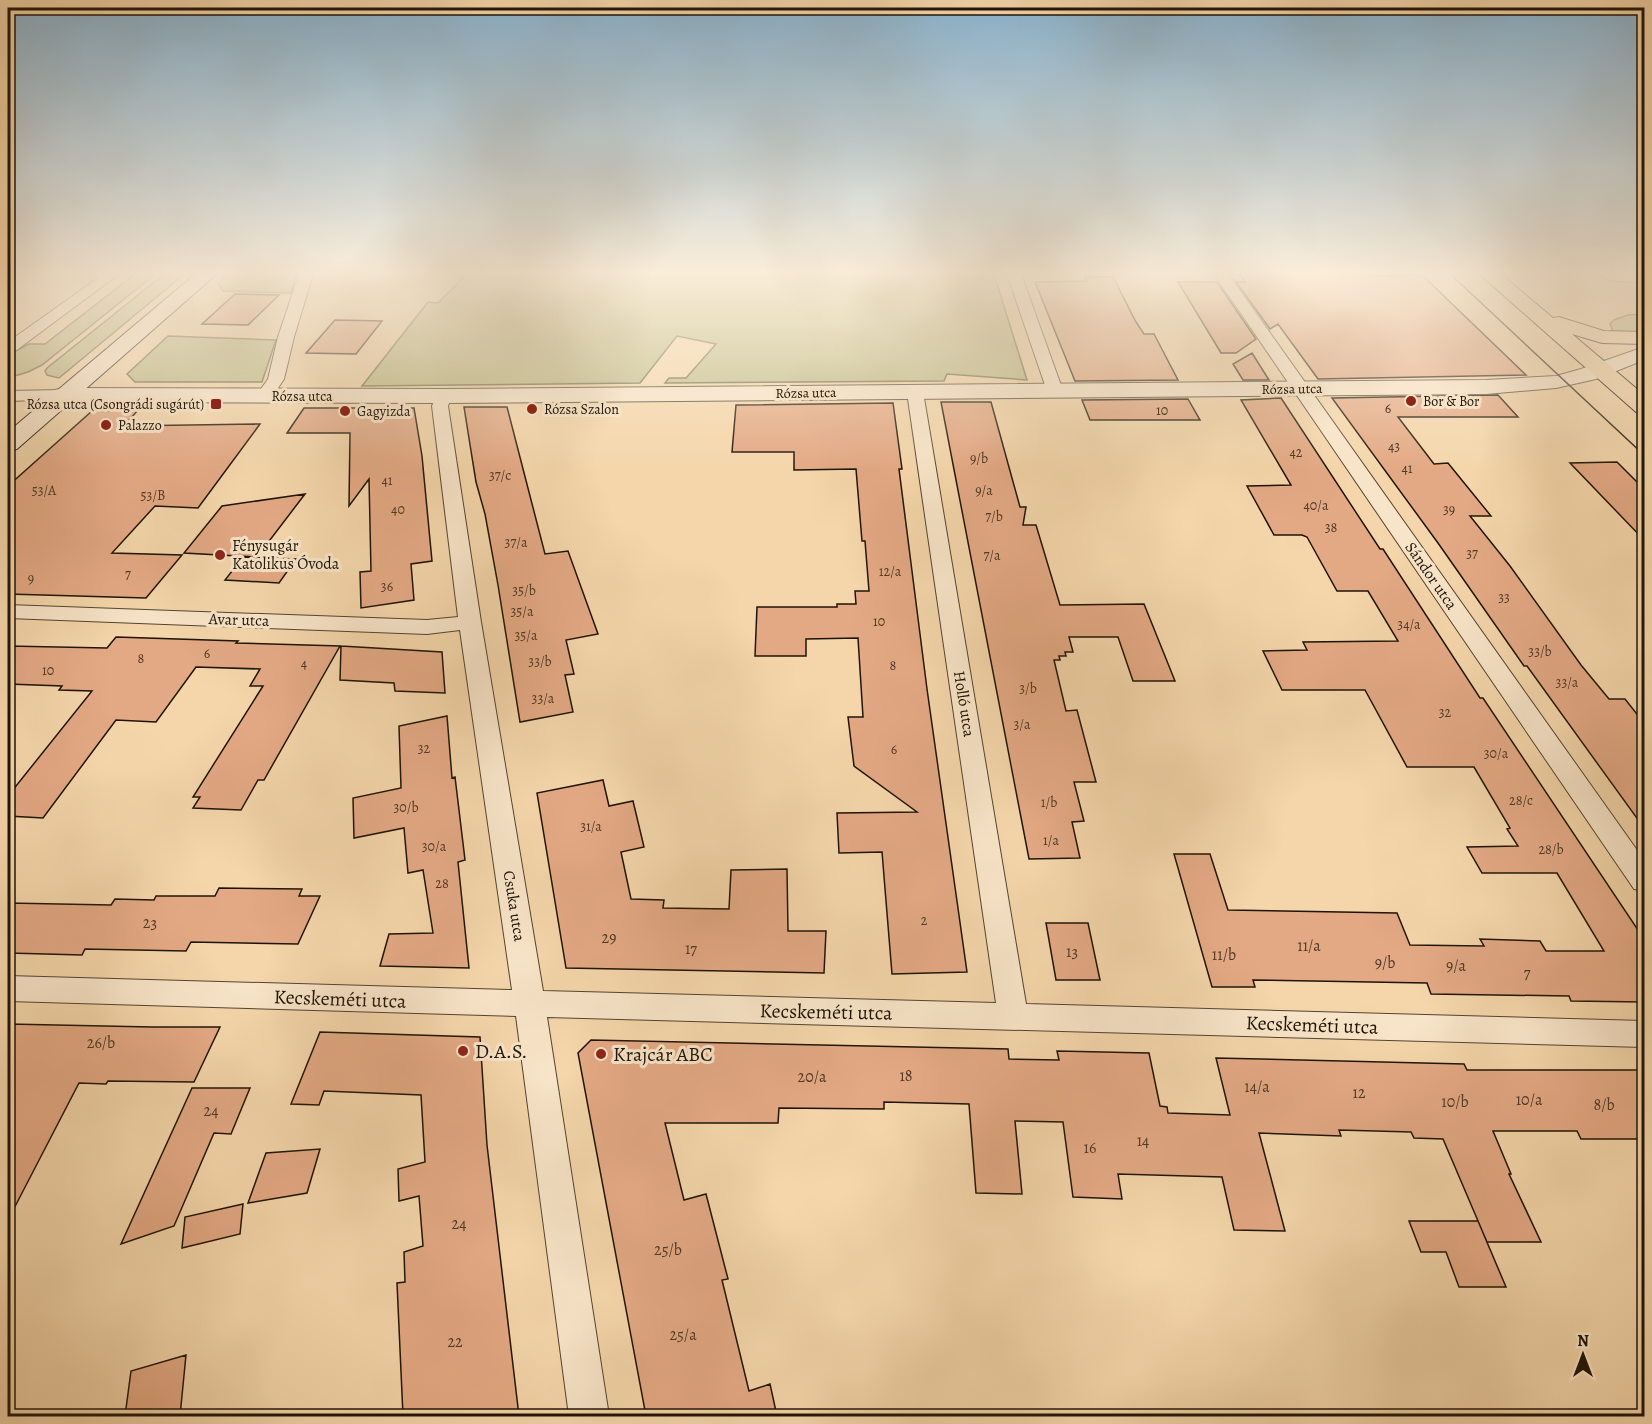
<svg xmlns="http://www.w3.org/2000/svg" width="1652" height="1424" viewBox="0 0 1652 1424" font-family="Alegreya,serif">
<style>
.green{fill:#bebd87;stroke:#6e6846;stroke-width:1.5}
.building{fill:#e3a984;stroke:#1f1406;stroke-width:1.5}
.lines{fill:none;stroke-linecap:round;stroke-linejoin:round}
.minor-casing{stroke:#54442f;stroke-width:2}
.tertiary-casing{stroke:#54442f;stroke-width:2}
.secondary-casing{stroke:#1f1406;stroke-width:2}
.primary-casing{stroke:#1f1406;stroke-width:2}
.minor{fill:#f8e4c8;fill-rule:evenodd}
.tertiary{fill:#f8e4c8;fill-rule:evenodd}
.secondary{fill:#f8e4c8;fill-rule:evenodd}
.primary{fill:#f4d6aa;fill-rule:evenodd}
.tram{stroke:#1f1406;stroke-width:1.5}
.poi-dot{fill:#8f2418;stroke:#f8e4c8;stroke-width:2}
.labels{text-anchor:middle;dominant-baseline:central;stroke-width:6;stroke-linejoin:round;paint-order:stroke}
.far-street-label{font-size:14px;fill:#1f1406;stroke:#f8e4c8}
.far-poi-label{font-size:14px;fill:#1f1406;stroke:#f8e4c8;text-anchor:start}
.number-label{font-size:14px;fill:#503926}
.poi-label{font-size:16px;fill:#1f1406;stroke:#f8e4c8;text-anchor:start}
.street-label{font-size:16px;fill:#1f1406;stroke:#f8e4c8}
.near-number-label{font-size:16px;fill:#503926}
.near-street-label{font-size:20px;fill:#1f1406;stroke:#f8e4c8}
.near-poi-label{font-size:20px;fill:#1f1406;stroke:#f8e4c8;text-anchor:start}
</style>
<rect width="100%" height="100%" fill="#f4d6aa"/>
<filter id="stains"><feTurbulence type="fractalNoise" baseFrequency=".00333" numOctaves="4"/><feColorMatrix values="0 0 0 0 .2 0 0 0 0 .09 0 0 0 0 .02 0 0 0 .5 -.17"/></filter>
<radialGradient id="worn" r=".72"><stop offset=".6" stop-color="#630" stop-opacity="0"/><stop offset="1" stop-color="#630" stop-opacity=".3"/></radialGradient>
<path class="green" d="M139,271h20l-117,94 -14,7 -20,6v-23l21,-11h16z
M168,271h20l-129,107 -12,-3 -2,-4 2,-3z
M230,271h51v2l16,-1 -6,21 -68,-2 -5,-8z
M470,271h523l34,109 -80,-6 -3,7 -279,2 4,-5h17l30,-34 -39,-8 -37,47 -278,3 66,-84 10,1z
M1644,314v20l-29,3 -5,-13 4,-4 14,-5z
M168,336l108,4 -14,42h-127l-8,-8z"/>
<path class="building" d="M1237,271h110l1,2 19,-1 4,4 51,-1 104,100 -208,4 -40,-55 -8,5 -34,-47h9z
M1085,277h28l23,45 8,12h10l24,46 -103,1 -40,-99 52,-1z
M1178,282h39l39,57 -20,14h-15z
M235,294l44,1 -31,30 -46,-1z
M335,320l47,1 -26,33 -50,-1z
M1252,353l17,27h-26l-10,-16z
M1498,395l20,22h-120l36,47 14,-1 43,53h-21l40,50 71,99 28,34h16l19,24v105l-117,-162h-3l-86,-123 -106,-145z
M1281,398l99,151h3l97,149h3l161,241v63l-73,-1 -2,-5 -138,-2 -4,-11 -174,-3 2,7h-43l-38,-133h36l18,56 169,3 13,32 74,1 -4,-7 60,2 6,10h58l-47,-78h-75l-15,-26 51,-1 -11,-17 3,-1 -36,-61h-67l-42,-77h-83l-19,-39 44,-1 -4,-8 95,-1 -30,-50h-31l-30,-54 -5,-2h-28l-27,-49 44,-1 -50,-85z
M1188,399l12,21h-110l-8,-20z
M941,402h50l29,105h6l-3,18h13l24,80 84,-1 31,77h-42l-15,-44h-49l4,15h-8l1,4h-7l1,4h-6l12,51 11,-1 19,72h-22l10,39 -12,1 8,36 -51,1z
M893,403l9,66h-3l28,220 40,283 -75,2 -10,-122 -43,1 -2,-40 80,-1 -63,-46 -6,-49h15l-5,-79 -52,1v17h-51l2,-49h80v-3h19l-1,-13h14l-4,-50h-3l-6,-72 -62,1v-18h-62l4,-47z
M464,407h43l38,147 23,-3 30,83 -32,6 8,34 -9,1 8,37 -53,10 -22,-137 -13,-71 -9,-32z
M304,408h110l8,48 10,105 -21,3 3,36 -53,8 -1,-36 11,-1 -2,-92 -20,27 1,-73h-63z
M138,410l-14,16 136,-2 -62,84 -43,-2 -43,47 70,2 -36,43 -138,-4v-108l84,-75z
M1617,462l27,27v51l-74,-77z
M305,494l-48,63 -73,-4 38,-47z
M243,557l53,2 -17,24 -54,-3z
M116,637l122,4 -2,2 104,3 -76,134h-6l-17,30 -48,-2 7,-11h-7l70,-111h-13l10,-17 -64,-2 -40,55 -40,-2 -73,98 -35,-2v-20l84,-105 -33,-1 3,-4 -54,-2v-38l99,2z
M341,646l101,6 3,41 -50,-2 -1,-8 -54,-3z
M447,716l5,62 3,-1 10,83 -7,2 11,106 -89,-2 9,-32 44,-1 -10,-63 -15,3 -4,-45 -50,10 -1,-40 48,-10 -2,-62z
M603,780l6,26 24,-5 11,46 -23,5 10,47 33,1 -1,8 66,1 2,-39 56,-1 1,62h38l-2,42 -258,-5 -29,-175z
M219,888l83,1 -3,7h21l-22,48 -107,-2 -5,9 -101,-2 -3,6 -74,-2v-50l103,2 4,-6 39,1 2,-4h59z
M1046,923h42l12,57h-44z
M8,1024l144,3h68l-26,55 -86,-1 -2,3 -27,-1 -71,137z
M320,1032l160,5 7,108 32,271h-116l-6,-133 8,-1 -1,-30 19,-6 -4,-50 -20,5 -1,-32 27,-7 -4,-67 -97,-4 -5,14 -28,-1z
M591,1040l417,9 1,10 50,1 -2,-9 92,2 11,53 7,1 1,6 62,2 -14,-57 248,6 3,6h177v69h-63l-4,-8h-84l18,43h-2l32,68h-54l-44,-103 -29,-1 -3,-6 -72,-2 2,6 -82,-3 26,98 -51,-1 -12,-53 -104,-3 4,25 -49,-2 -10,-75 -48,-1 7,73 -46,-1 -7,-89 -85,-2v7l-105,-1 -1,15h-113l19,77 22,-6 22,85 -6,1 27,111 21,-7 7,32h-131l-68,-363z
M192,1088h58l-19,46 -17,-1 -40,93 -53,18z
M320,1149l-13,44 -59,10 18,-50z
M243,1204l-3,30 -58,14 3,-31z
M1409,1221h69l28,66h-47l-13,-35h-25z
M186,1355l-6,61h-55l6,-45z"/>
<g class="lines">
<g class="minor-casing">
<path id="minor" d="M108,271h15l-109,81 -6,2v-12z
M300,271h14l-20,66 -10,42 -14,21h-12l-2,-4 12,-17 10,-42z
M1006,271h14l43,120 -2,4 -6,1 -8,-5z
M1212,271h14l418,589v31l-10,-2z
M1591,271l53,3v8l-30,-1 -21,-7z
M915,387l8,5 103,612 618,17v26l-1097,-30 62,399h-40l-53,-400 -508,-15v-25l504,14 -52,-360 -33,4 -419,-16v-13l419,15 31,-3 -26,-211 6,-14 6,-1 8,5 -4,10 33,216 62,369 453,12 -89,-611z
M63,390l6,1 2,4 -2,4 -61,2v-10z"/>
</g>
<g class="tertiary-casing">
<path id="tertiary" d="M1644,347v13l-48,19 -40,9 -70,6 -1042,9 -381,-1 -8,-2 -3,-5 3,-5 8,-2 381,1 1042,-9 70,-4 25,-7z"/>
</g>
<g class="secondary-casing">
<path id="secondary" d="M199,271h21l-203,178 -9,2v-19z"/>
</g>
<g class="primary-casing">
<path id="primary" d="M1476,271h21l56,47 6,-1 45,14 40,1v12l-42,-1 -30,-9 72,61v19l-8,-2z"/>
</g>
<use href="#minor" class="minor"/>
<use href="#tertiary" class="tertiary"/>
<use href="#secondary" class="secondary"/>
<use href="#primary" class="primary"/>
<path class="tram" d="M1447,271l197,184"/>
</g>
<linearGradient id="sky" x2="0" y2="1"><stop stop-color="#8ab5d2"/><stop offset="0.58" stop-color="#faedd9"/><stop offset="1" stop-color="#faedd9" stop-opacity="0"/></linearGradient>
<rect width="1652" height="470" fill="url(#sky)"/>
<g class="poi-dot">
<circle cx="1411" cy="401" r="6"/>
<rect x="210" y="398" width="12" height="12" rx="3"/>
<circle cx="532" cy="409" r="6"/>
<circle cx="345" cy="411" r="6"/>
<circle cx="106" cy="425" r="6"/>
<circle cx="220" cy="555" r="6"/>
<circle cx="463" cy="1051" r="6"/>
<circle cx="601" cy="1054" r="6"/>
</g>
<g class="labels">
<g class="far-street-label">
<text transform="translate(1292 389) rotate(-1)">Rózsa utca</text>
<text transform="translate(806 393) rotate(-1)">Rózsa utca</text>
<text x="302" y="396">Rózsa utca</text>
</g>
<g class="far-poi-label">
<text x="1423" y="401">Bor &amp; Bor</text>
<text x="204" y="404" text-anchor="end">Rózsa utca (Csongrádi sugárút)</text>
<text x="544" y="409">Rózsa Szalon</text>
<text x="357" y="411">Gagyizda</text>
<text x="118" y="425">Palazzo</text>
</g>
<g class="number-label">
<text x="1388" y="408">6</text>
<text x="1162" y="410">10</text>
<text x="1394" y="446">43</text>
<text x="1296" y="452">42</text>
<text x="979" y="458">9/b</text>
<text x="1407" y="468">41</text>
<text x="500" y="475">37/c</text>
<text x="387" y="480">41</text>
<text x="44" y="490">53/A</text>
<text x="984" y="490">9/a</text>
<text x="153" y="495">53/B</text>
<text x="1316" y="505">40/a</text>
<text x="398" y="509">40</text>
<text x="1449" y="509">39</text>
<text x="994" y="516">7/b</text>
<text x="1331" y="527">38</text>
<text x="516" y="542">37/a</text>
<text x="1472" y="553">37</text>
<text x="992" y="555">7/a</text>
<text x="890" y="571">12/a</text>
<text x="128" y="574">7</text>
<text x="31" y="578">9</text>
<text x="387" y="586">36</text>
<text x="524" y="590">35/b</text>
<text x="1504" y="597">33</text>
<text x="522" y="611">35/a</text>
<text x="879" y="621">10</text>
<text x="1409" y="624">34/a</text>
<text x="526" y="635">35/a</text>
<text x="1540" y="651">33/b</text>
<text x="207" y="653">6</text>
<text x="141" y="658">8</text>
<text x="540" y="661">33/b</text>
<text x="304" y="663">4</text>
<text x="893" y="665">8</text>
<text x="48" y="670">10</text>
<text x="1567" y="682">33/a</text>
<text x="1028" y="688">3/b</text>
<text x="543" y="698">33/a</text>
<text x="1445" y="712">32</text>
<text x="1022" y="724">3/a</text>
<text x="424" y="748">32</text>
<text x="894" y="749">6</text>
<text x="1496" y="753">30/a</text>
<text x="1521" y="800">28/c</text>
<text x="1049" y="802">1/b</text>
<text x="406" y="807">30/b</text>
<text x="591" y="826">31/a</text>
<text x="1051" y="840">1/a</text>
<text x="434" y="846">30/a</text>
<text x="1551" y="849">28/b</text>
<text x="442" y="883">28</text>
<text x="924" y="920">2</text>
</g>
<g class="poi-label">
<text x="232" y="546">Fénysugár<tspan x="232" dy="18">Katolikus Óvoda</tspan></text>
</g>
<g class="street-label">
<text transform="translate(1431 576) rotate(55)">Sándor utca</text>
<text transform="translate(239 620) rotate(2)">Avar utca</text>
<text transform="translate(964 704) rotate(81)">Holló utca</text>
<text transform="translate(514 906) rotate(81)">Csuka utca</text>
</g>
<g class="near-number-label">
<text x="150" y="923">23</text>
<text x="609" y="938">29</text>
<text x="1309" y="946">11/a</text>
<text x="691" y="949">17</text>
<text x="1072" y="952">13</text>
<text x="1224" y="955">11/b</text>
<text x="1385" y="963">9/b</text>
<text x="1456" y="966">9/a</text>
<text x="1527" y="973">7</text>
<text x="101" y="1043">26/b</text>
<text x="906" y="1076">18</text>
<text x="812" y="1077">20/a</text>
<text x="1257" y="1087">14/a</text>
<text x="1359" y="1093">12</text>
<text x="1529" y="1100">10/a</text>
<text x="1455" y="1102">10/b</text>
<text x="1604" y="1105">8/b</text>
<text x="211" y="1111">24</text>
<text x="1143" y="1141">14</text>
<text x="1090" y="1148">16</text>
<text x="459" y="1224">24</text>
<text x="668" y="1250">25/b</text>
<text x="683" y="1335">25/a</text>
<text x="455" y="1342">22</text>
</g>
<g class="near-street-label">
<text transform="translate(340 999) rotate(2)">Kecskeméti utca</text>
<text transform="translate(826 1012) rotate(1)">Kecskeméti utca</text>
<text transform="translate(1312 1025) rotate(2)">Kecskeméti utca</text>
</g>
<g class="near-poi-label">
<text x="475" y="1051">D.A.S.</text>
<text x="613" y="1054">Krajcár ABC</text>
</g>
</g>
<rect width="1652" height="1424" fill="none" stroke="#f4d6aa" stroke-width="30"/>
<rect x="9" y="9" width="1634" height="1406" fill="none" stroke="#1f1406" stroke-width="3"/>
<rect x="15" y="15" width="1622" height="1394" fill="none" stroke="#1f1406" stroke-width="1.5"/>
<g transform="translate(1583 1355)" stroke="#f8e4c8" stroke-width="4.5" paint-order="stroke">
<path d="M0-4.5L10 22L0 15L-10 22Z" fill="#1f1406"/>
<text y="-9" font-size="16" font-weight="bold" text-anchor="middle" fill="#1f1406">N</text>
</g>
<rect width="100%" height="100%" filter="url(#stains)"/>
<rect width="100%" height="100%" fill="url(#worn)"/>
</svg>
